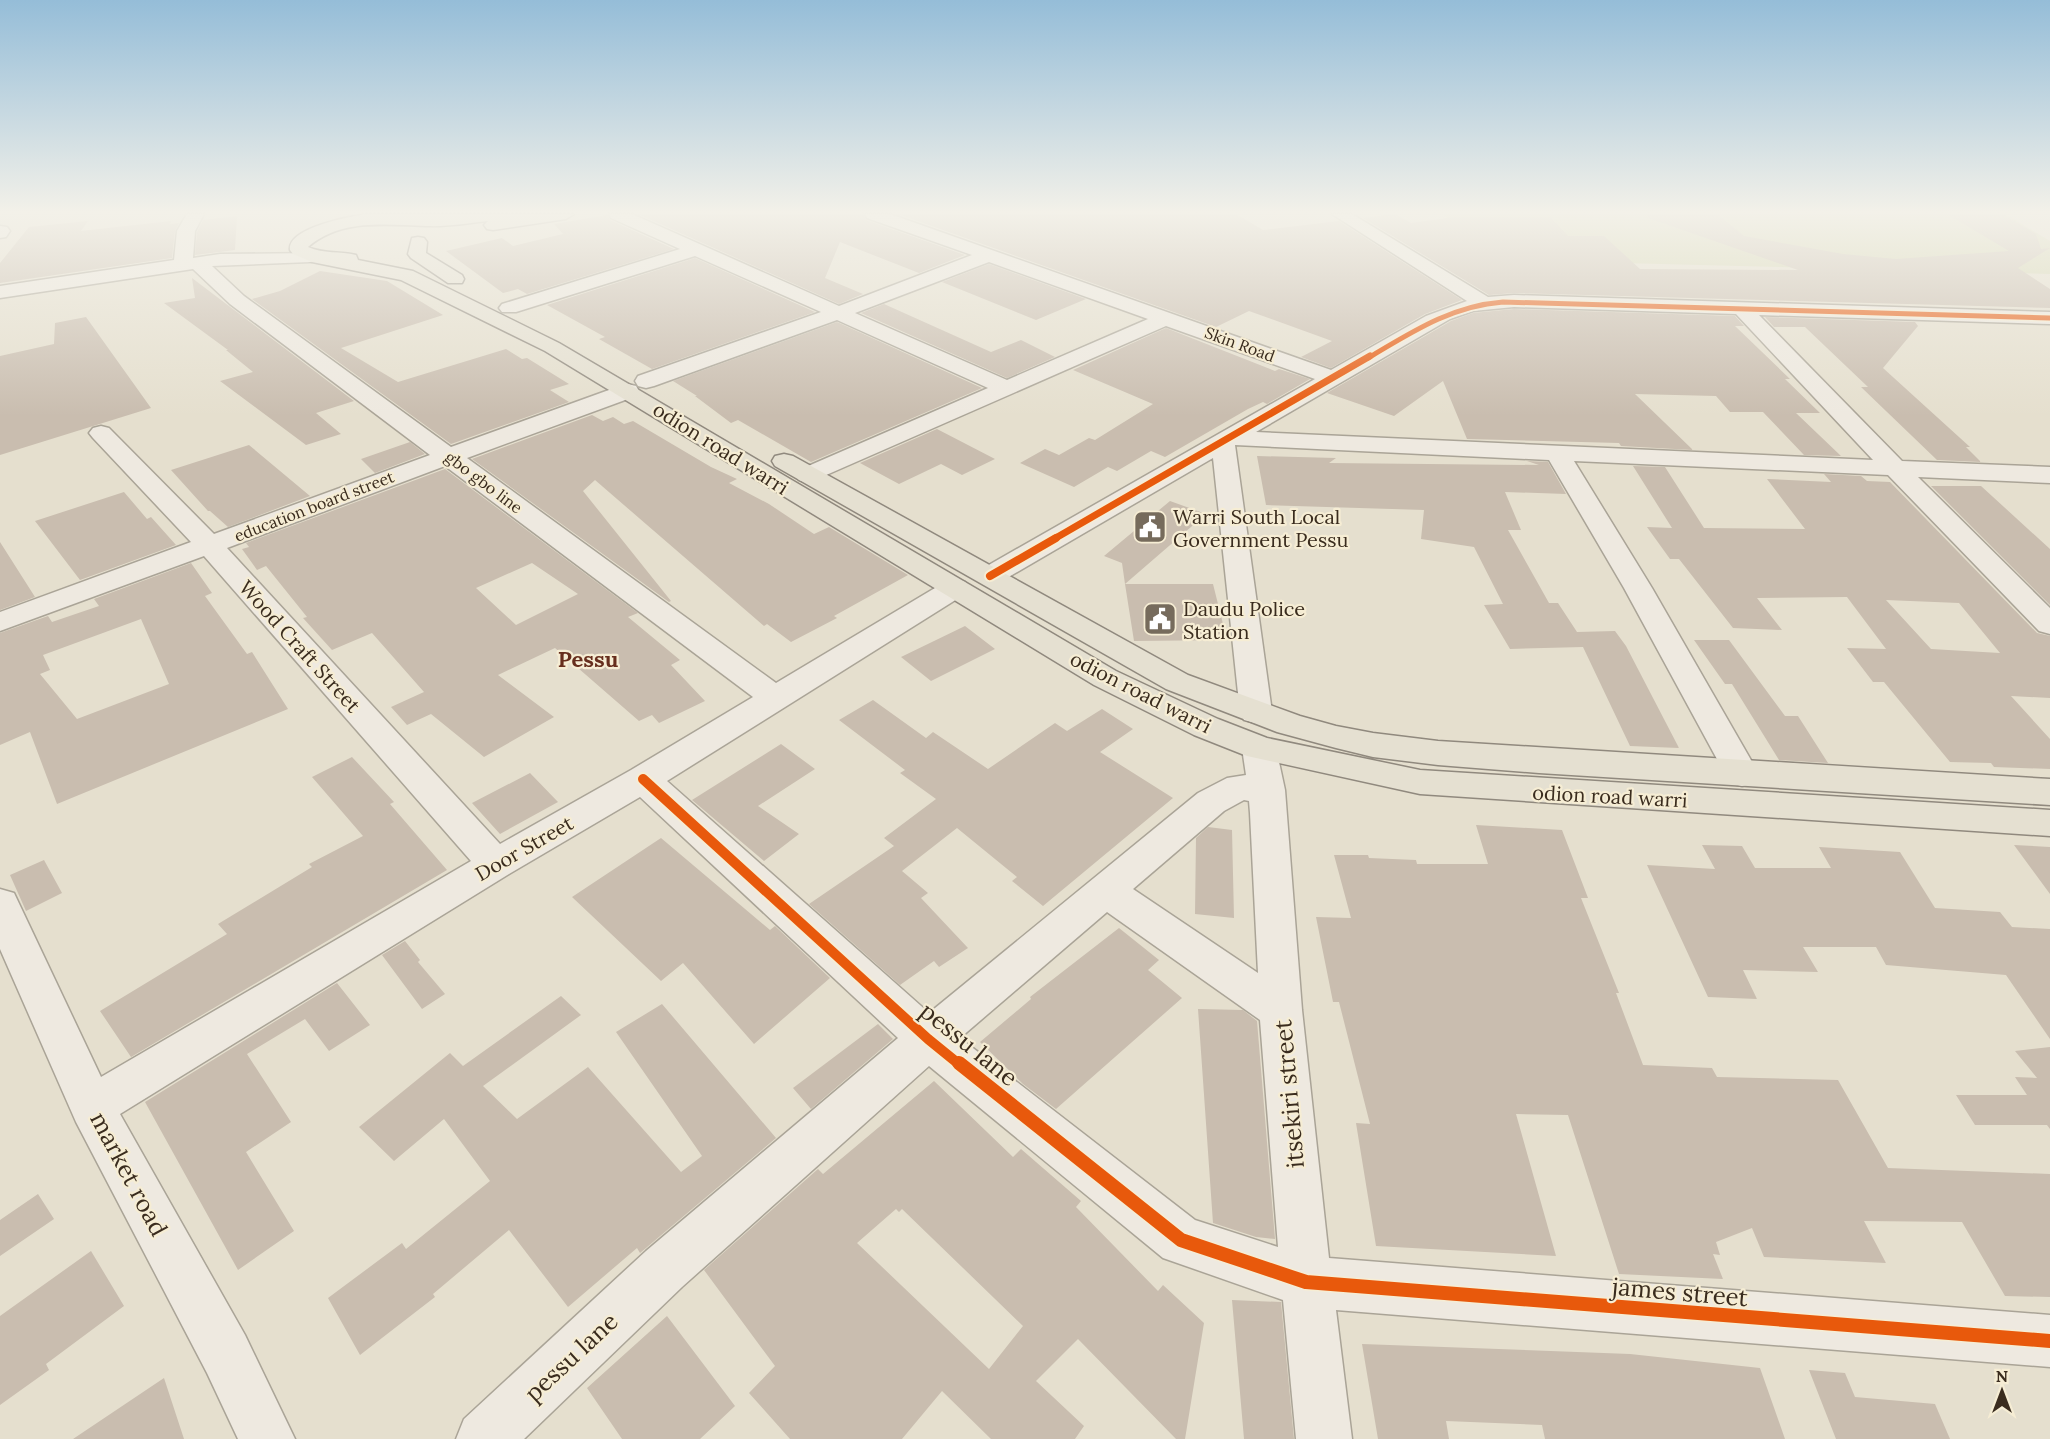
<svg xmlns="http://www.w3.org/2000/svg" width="2050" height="1439" viewBox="0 0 2050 1439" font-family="Lora,serif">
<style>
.green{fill:#d4d6b0}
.building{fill:#c9bdaf;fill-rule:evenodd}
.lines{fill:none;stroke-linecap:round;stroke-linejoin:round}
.minor-casing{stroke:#aaa497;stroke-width:3}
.major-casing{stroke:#90897e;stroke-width:3}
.minor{fill:#eee9e0;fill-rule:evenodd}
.major{fill:#e5e0d1;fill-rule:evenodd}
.cycleway-far4-casing{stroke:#f6edd4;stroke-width:8}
.cycleway-far3-casing{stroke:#f6edd4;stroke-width:10}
.cycleway-far2-casing{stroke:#f6edd4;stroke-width:12}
.cycleway-far1-casing{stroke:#f6edd4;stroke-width:14}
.cycleway-casing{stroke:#f6edd4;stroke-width:17}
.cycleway-far4{stroke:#e8590c;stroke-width:5}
.cycleway-far3{stroke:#e8590c;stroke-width:7}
.cycleway-far2{stroke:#e8590c;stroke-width:8}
.cycleway-far1{stroke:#e8590c;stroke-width:10}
.cycleway{stroke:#e8590c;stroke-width:14}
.labels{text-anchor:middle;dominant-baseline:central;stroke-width:4.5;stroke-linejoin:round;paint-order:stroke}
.far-street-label{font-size:16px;fill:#3a2c1e;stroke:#f6edd4}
.street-label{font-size:20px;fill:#3a2c1e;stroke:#f6edd4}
.poi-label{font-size:20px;fill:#3a2c1e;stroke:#f6edd4;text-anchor:start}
.quarter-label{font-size:22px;font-weight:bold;fill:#672e1d;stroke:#f6edd4}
.near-street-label{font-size:24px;fill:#3a2c1e;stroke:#f6edd4}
</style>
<rect width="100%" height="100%" fill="#e5dfce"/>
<path class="green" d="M1441,214h564l45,27v33l-469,-12 -84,-16z"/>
<path class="building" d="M638,214h225l3,6 99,35 -46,18 -79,-31 -15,36 38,16 -24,10z
M898,214h338l27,16 76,-9 123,79 -37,14 -94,54 -30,-11 31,-16 -83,-30 -33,16z
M1395,214l16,9 44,-6h95l18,19h36l36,33 158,1 -150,-52v-4h69l27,22 99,18 53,5 113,-8 -62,-37h55l34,20 5,15 9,-1 -32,20 32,21v19l-536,-15 -25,2 -126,-77z
M607,215l3,5 64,29 -147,45 -9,-5 -15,4 -57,-42 56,-13 11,8 50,-12 -9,-10z
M237,216l-2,34 -40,5 2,-23 6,-12z
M88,221l-7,10 90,-10 -1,3 9,-1 -4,8 -3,27 -172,25v-20l29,-36z
M695,258l120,54 -163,57 -53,-30 6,-2 -58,-32z
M989,264l97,35 -50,21 -94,-38z
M320,271l67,10 56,34 -102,33 57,34 108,-33 16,10 5,-1 42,26 -19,6 19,12 -118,42 -199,-145 28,-8z
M192,278l162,123 -38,12 25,21 -35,11 -86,-64 33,-9 -27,-22h2l-64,-47 31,-5z
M884,304l107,48 30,-12 34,17 -48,21 -146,-65z
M1514,309l221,7 9,10h-9l55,53h-5l35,34h-24l45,43 -37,-1 -41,-43h-33l-14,-16 -81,-2 58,56 -72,-4 -2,-3 -152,-4 -24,-58 -49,35 -67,-23 124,-72 22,-8z
M86,317l65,91 -151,47v-99l54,-12 1,-21z
M1765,317l150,5 3,4 -35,42 87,79h-4l15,15 -44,-2 -76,-73h7l-63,-60h-31z
M837,322l145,66 -171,74 -73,-42 -7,3 -36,-27h2l-24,-15z
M1166,328l109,43 4,-2 31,10 -43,25 -4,-2 -15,7 -83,48 -14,-6 -34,20 -9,-4 -34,20 -54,-24 25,-14 14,6 30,-17 6,2 58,-36 -80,-34z
M592,415l11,6 10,-4 11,7 9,-3 78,46 26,12 -8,4 40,21 45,30 15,-7 79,48 -74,41 3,2 -46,24 -24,-18 -3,2 -169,-146 -12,11 88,110 -2,1 -197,-143z
M937,429l58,30 -33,16 -21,-11 -42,20 -39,-21z
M410,442l15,12 -50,19 -14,-14z
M249,445l61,51 -82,31 -18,-16h-2l-37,-41z
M1257,456l79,2 -7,5 210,2 -12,-4 21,1 18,32 -61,-2 16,38h-13l41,73h9l19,29 38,-1 11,15 53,102 -49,-2 -47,-99 -73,2 -26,-44 19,-1 -29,-57 -53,-8 3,-29 -158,-5z
M1633,466l32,1 39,61 101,1 -38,-50 64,3 -7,-8 37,2 6,5 23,1 147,151 13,3v62l-39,-2 39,43v30l-56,-2 -3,-4 -41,-1 -66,-80h-11l-26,-34 39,1 -39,-52 -90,1 25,32 -49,-2 -54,-69h-9l-23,-32 25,1zM1886,600l73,3 41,50 -69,-4z
M445,469l193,144 -10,4 52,43 -9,5 34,36 -46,22 -7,-8 -13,6 -84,-73 -57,27 56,42 -70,40 -53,-43 -24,11 -16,-18 33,-15 -52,-59 -40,17 -29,-32 4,-1 -41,-51 -9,4 -15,-21 7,-2 -3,-4zM532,563l46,31 -62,31 -40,-37z
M1931,486h50l69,63v56z
M124,492l23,27 4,-2 25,28 -96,35 -45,-59z
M1170,501l36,13 -81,70 -3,-21 -18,-7z
M0,542l35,55 -35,13z
M191,563l21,30 -7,3 42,58 5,-2 36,57 -231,95 -27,-72 -30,13v-112l48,-17 4,6 47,-16 -5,-7zM141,619l28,65 -92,35 -37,-45 10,-4 -7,-15z
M1125,584h88l14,56 -93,1z
M965,626l30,23 -64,32 -30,-24z
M1694,640h35l56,76h13l30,47 -49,-3 -47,-76h-7z
M873,700l53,38 7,-6 55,37 67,-46 12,8 35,-22 31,20 -33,23 73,46 -130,108 -31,-25 5,-4 -60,-49 -55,43 26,22 -7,5 47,50 -29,19 -5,-6 -34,24 -91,-81 85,-58 -10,-8 52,-39 -36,-26 5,-3 -66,-50z
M781,744l34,25 -57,37 41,28 -35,27 -72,-61z
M352,757l42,45 -4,2 57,66 -316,187 -31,-46 127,-77 -9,-10 94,-57 -3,-3 54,-28 -51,-59z
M530,773l28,29 -58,32 -28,-31z
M1476,825l86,5 26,68h-7l38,95h-3l27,72 69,3 5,9 121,3 50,88 162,6v123l-45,-1 -43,-74 -98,-1 22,42 -122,-6 -12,-29 -36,14 4,13 -7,-1 10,25 -104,-5 -51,-159 -52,-1 40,142 -180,-10 -20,-123 14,1 -31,-122h-6l-17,-85 35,1 -17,-63h34l1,3 47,2 1,4h71z
M1208,827l24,3 2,88 -39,-4 1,-76z
M661,838l109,92 5,-4 55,52 -76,66 -71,-81 -22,18 -89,-84z
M1702,845l40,1 13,22h76l-12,-21 81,5 35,56 65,4 12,15 38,2v110l-44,-64 -120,-10 -10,-18h-73l15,25 -75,-2 14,29 -49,-2 -61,-132 68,4z
M2014,845l36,2v47z
M44,860l18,33 -36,18 -16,-36z
M1119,928l40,32 -11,10 34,28 -126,111 -33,-25 -43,-42 51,-43 -1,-2z
M405,941l15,19 -2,2 27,32 -23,15 -40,-54z
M337,983l33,42 -41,26 -24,-32 -58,35 44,68 -45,30 48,79 -56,39 -93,-168z
M561,996l20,19 -98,71 34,33 71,-52 93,105 21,-16 -86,-124 46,-28 114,134 -136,115 -3,-5 -69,59 -59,-77 -76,64 2,3 -75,58 -32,-57 74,-55 4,6 84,-68 -46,-62 -50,42 -35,-34 91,-74 13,13z
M1198,1009l45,1 14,11 18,218 -19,-2 -43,-14z
M878,1024l15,15 -82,70 -18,-21z
M2050,1047v82l-3,-4h-72l-19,-30h71l-12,-18 22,1 -22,-27z
M934,1081l79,76 8,-8 60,52 -5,6 82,84 5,-6 41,38 -19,116h-9l-98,-100 -42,42 48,45 -9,13h-84l-49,-48 -40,48h-112l-41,-46 26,-27 -71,-96 114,-101 5,5zM896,1209l3,3 3,-3 121,117 -34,43 -132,-126z
M38,1194l16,25 -54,37v-36z
M91,1251l33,55 -78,58 3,6 -49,35v-89z
M1232,1300l49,2 13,137h-50z
M667,1316l68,90 -35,33h-78l-35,-51z
M1362,1344l268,10 130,14 25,71h-240l-3,-14 -96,-4 3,18h-71z
M1809,1370l36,3 10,24 80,7 15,35h-114z
M164,1378l20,61h-111z"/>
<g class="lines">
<g class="minor-casing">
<path id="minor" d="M187,214h17l-9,17 -2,27 27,-4 96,-1 3,4 -3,4 -6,1 -98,4 32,30 207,151 169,-61 8,-2 8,2 3,5 -3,5 -169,62 309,225 169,-101 10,-3 10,3 4,6 -4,6 -298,187 262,232 269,-220 29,-15 19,-3 -4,-27 5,-8 12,-4 12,4 5,8 9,42 17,220 27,248 721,57v52l-714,-57 16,129h-56l-13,-139 -120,-42 -234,-192 -247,221 -158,152h-68l8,-20 182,-168 252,-213 -258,-241 -131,77 -389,240 125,221 50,104h-57l-31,-66 -131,-251 -76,-173v-60l14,4 87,184 370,-216 -267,-305 -204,75v-19l191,-70 -98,-104 -4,-5 4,-5 8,-2 8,2 105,106 216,-79 -200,-151 -37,-35 -193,29v-12l174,-26 3,-29zM445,466l308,231 -122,73 -131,74 -273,-296zM1244,800l5,1 1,12 8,160 -125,-84 91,-78zM1107,912l153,108 18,227 -83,-27 -235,-182z
M609,214h23l207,92 133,-51 -105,-37 -2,-4h25l441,156 95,-54 41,-15 -135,-87h20l136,83 26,-2 536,17v12l-291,-9 143,146 148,6v16l-132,-6 132,131v26l-11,-3 -151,-156 -314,-14 78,127 107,186 -5,9 -12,3 -12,-3 -106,-195 -75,-128 -314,-15 37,267 -4,8 -12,3 -12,-3 -4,-8 -27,-254 -213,124 -10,3 -10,-3 -4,-6 4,-6 335,-191 -149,-53 -358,157 -9,-3 -4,-5 4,-5 189,-82 -151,-68 -183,66 -8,2 -8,-2 -3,-5 3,-5 183,-64 -126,-56 -179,56h-14l-3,-4 3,-4 178,-55 -69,-31zM989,262l159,57 -141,61 -152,-67zM1514,307l222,7 137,146 -617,-28 194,-113 23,-8z
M0,226l7,1 3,4 -4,6 -6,1z"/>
</g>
<g class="major-casing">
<path id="major" d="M368,214h206l-8,5 -73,11 -6,-1 -3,-4 4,-4c-20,2 -41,6 -61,5 -41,-1 -85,-8 -119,21 16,7 32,4 48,8l2,5 55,11 146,72 557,328 102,48 49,19 153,32 630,40v26l-630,-42 -173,-38 -53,-21 -100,-50 -549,-334 -144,-71 -89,-18 -19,-8 -3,-4c-3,-22 61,-34 78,-36z
M418,237l6,1 3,4 -1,11 36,22 2,4 -2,4h-14l-37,-25 -3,-4 4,-16z
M784,454l9,2 395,219 112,41 36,10 37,7 65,8 612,38v26l-511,-32 -101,-8 -65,-8 -37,-9 -59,-16 -111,-43 -391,-223 -3,-5 3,-5z"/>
</g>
<use href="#minor" class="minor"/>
<use href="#major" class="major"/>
<g class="cycleway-far4-casing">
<path id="cycleway-far4" d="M1368,358c44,-26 83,-52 135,-56l547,16"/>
</g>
<g class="cycleway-far3-casing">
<path id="cycleway-far3" d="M1054,539l316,-183"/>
</g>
<g class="cycleway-far2-casing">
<path id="cycleway-far2" d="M990,576l66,-38"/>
</g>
<g class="cycleway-far1-casing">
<path id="cycleway-far1" d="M643,779l285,260 32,26"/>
</g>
<g class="cycleway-casing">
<path id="cycleway" d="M959,1063l222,177 125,42 744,59"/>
</g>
<use href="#cycleway-far4" class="cycleway-far4"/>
<use href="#cycleway-far3" class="cycleway-far3"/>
<use href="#cycleway-far2" class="cycleway-far2"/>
<use href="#cycleway-far1" class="cycleway-far1"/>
<use href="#cycleway" class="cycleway"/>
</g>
<linearGradient id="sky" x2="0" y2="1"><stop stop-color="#95bdd8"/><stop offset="0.51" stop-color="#f3f1e9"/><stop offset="1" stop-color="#f3f1e9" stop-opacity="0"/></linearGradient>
<rect width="2050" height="416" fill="url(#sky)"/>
<defs>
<g id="civic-square" transform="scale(1.725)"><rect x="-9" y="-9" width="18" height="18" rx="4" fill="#766b5c" stroke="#f6edd4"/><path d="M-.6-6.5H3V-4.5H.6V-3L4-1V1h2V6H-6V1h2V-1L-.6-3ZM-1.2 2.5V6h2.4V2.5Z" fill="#fff"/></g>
</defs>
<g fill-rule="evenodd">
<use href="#civic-square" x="1150" y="527"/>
<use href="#civic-square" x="1160" y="619"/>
</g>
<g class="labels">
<g class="far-street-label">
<text transform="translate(1240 344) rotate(20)">Skin Road</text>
<text transform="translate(484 482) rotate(37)">gbo gbo line</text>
<text transform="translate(314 506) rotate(-21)">education board street</text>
</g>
<g class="street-label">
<text transform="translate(721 448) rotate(32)">odion road warri</text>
<text transform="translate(300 646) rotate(48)">Wood Craft Street</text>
<text transform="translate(1141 692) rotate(27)">odion road warri</text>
<text transform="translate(1610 796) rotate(3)">odion road warri</text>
<text transform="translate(524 848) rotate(-30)">Door Street</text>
</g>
<g class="poi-label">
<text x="1173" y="516">Warri South Local<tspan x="1173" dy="23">Government Pessu</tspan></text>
<text x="1183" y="608">Daudu Police<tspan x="1183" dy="23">Station</tspan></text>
</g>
<g class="quarter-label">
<text x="588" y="659">Pessu</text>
</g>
<g class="near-street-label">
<text transform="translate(969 1044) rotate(39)">pessu lane</text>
<text transform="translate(1289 1094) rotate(-95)">itsekiri street</text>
<text transform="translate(129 1174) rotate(62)">market road</text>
<text transform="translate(1680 1292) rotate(5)">james street</text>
<text transform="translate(571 1357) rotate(-43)">pessu lane</text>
</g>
</g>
<g transform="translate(2002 1391)" stroke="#f6edd4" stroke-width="4.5" paint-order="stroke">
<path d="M0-4.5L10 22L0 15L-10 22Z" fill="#3a2c1e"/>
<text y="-9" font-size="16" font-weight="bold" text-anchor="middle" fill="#3a2c1e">N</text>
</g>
</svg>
